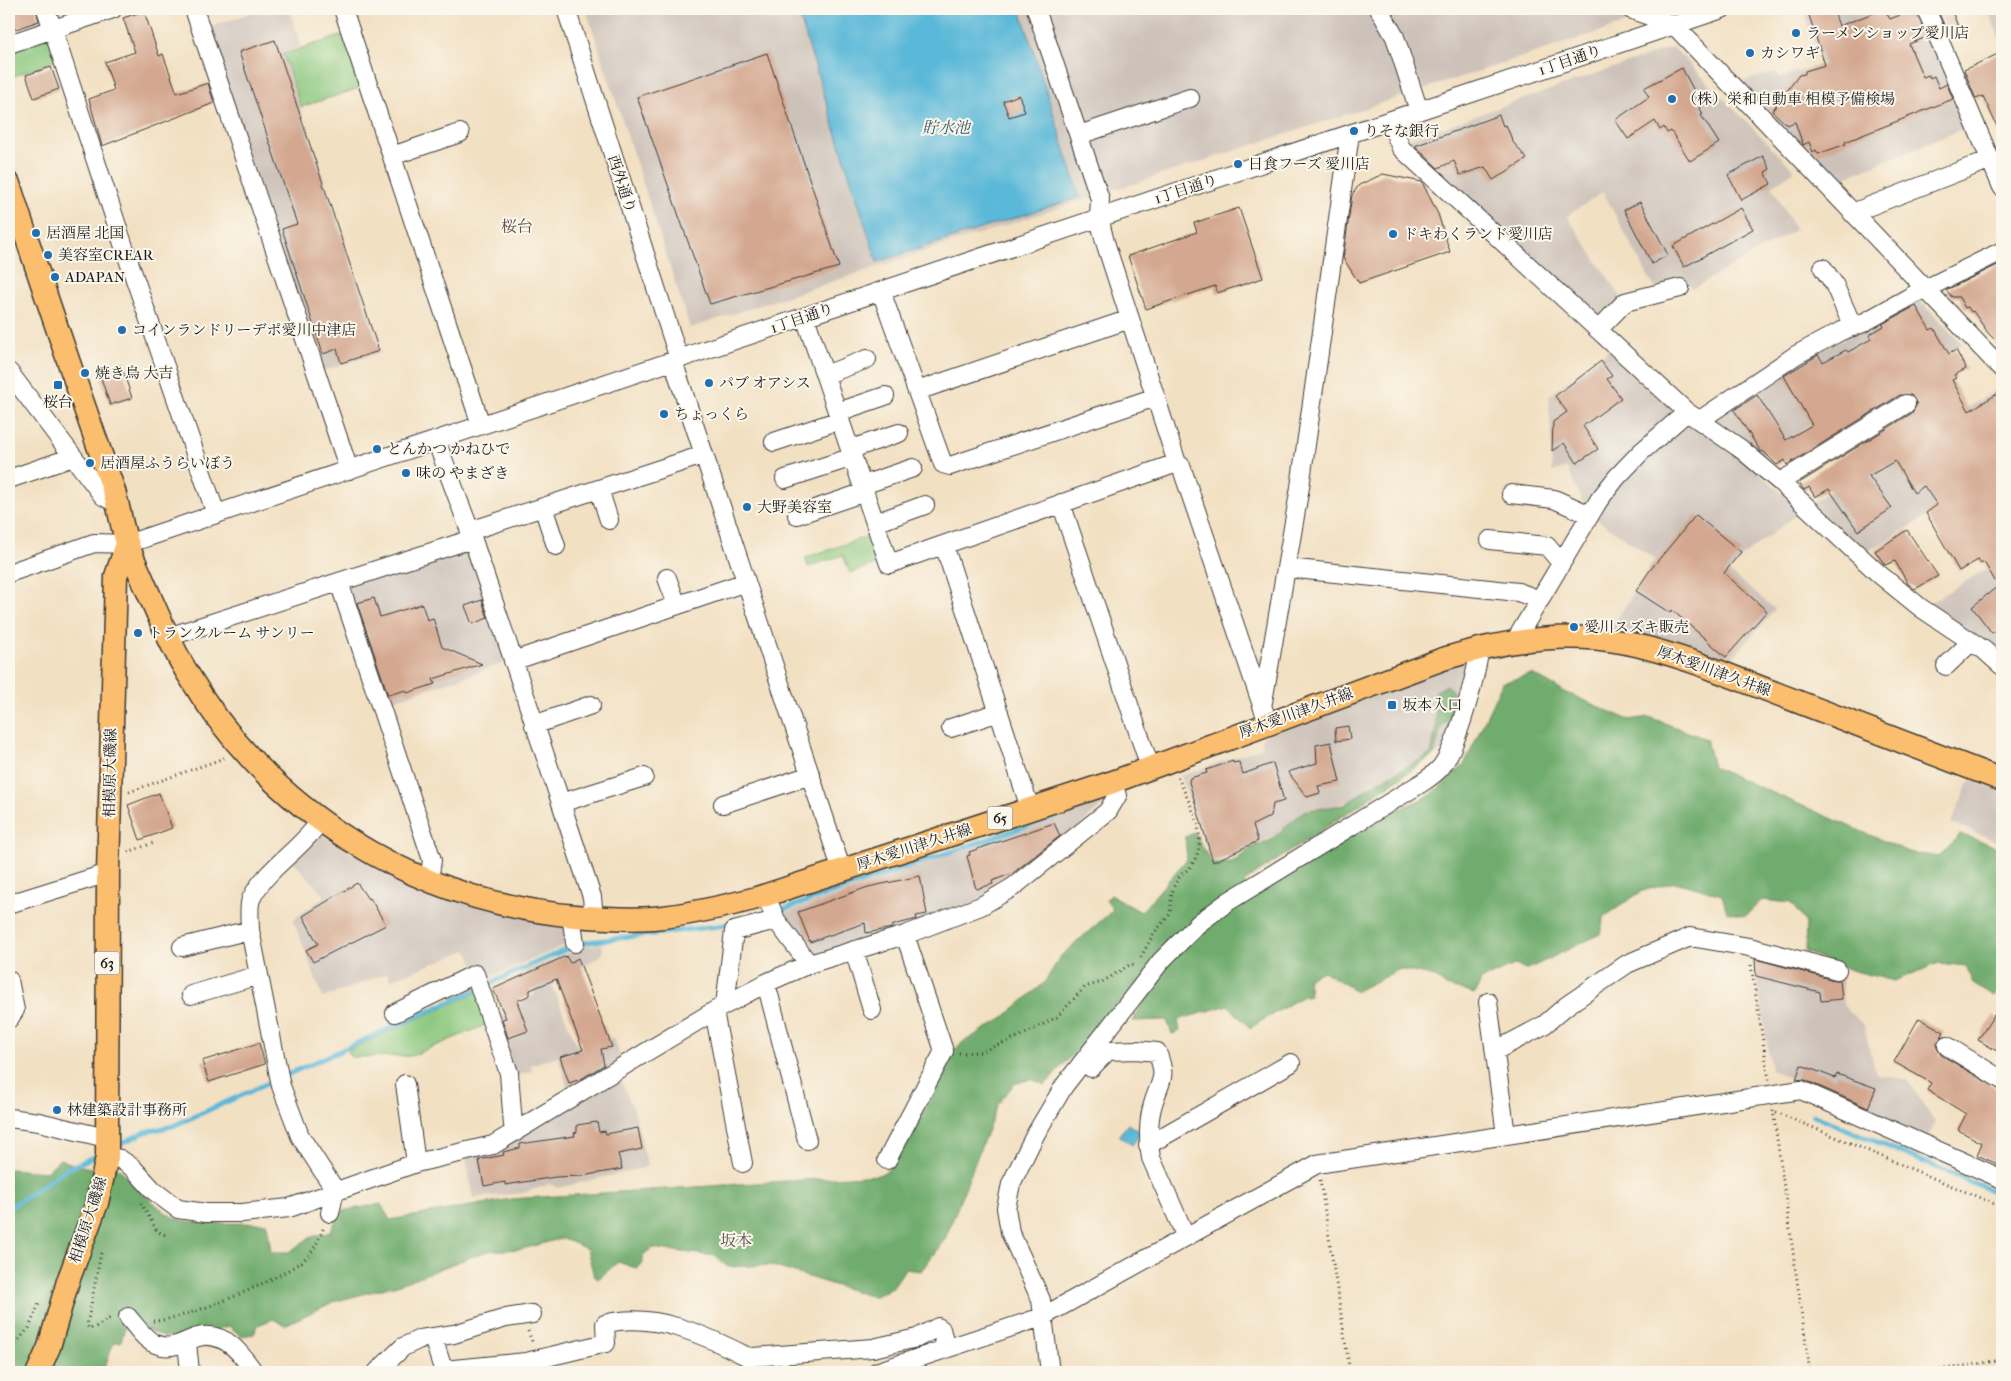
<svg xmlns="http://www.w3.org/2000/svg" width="2011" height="1381" viewBox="0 0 2011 1381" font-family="'IM FELL French Canon','Noto Serif JP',serif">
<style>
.industrial{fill:#cdc2b9}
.green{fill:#8bc87e;stroke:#54724d}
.forest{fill:#70ac6d;stroke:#466444}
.water{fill:#5ab8d8;stroke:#3b6a7a}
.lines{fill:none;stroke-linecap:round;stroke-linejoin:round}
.stream{stroke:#5ab8d8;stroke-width:5}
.building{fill:#d4a890}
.minor-casing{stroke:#3c3935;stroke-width:20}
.major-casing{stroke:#3c3935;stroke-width:25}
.path{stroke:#3c3935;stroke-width:3;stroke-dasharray:1 4;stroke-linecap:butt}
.minor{stroke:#fff;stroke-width:18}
.major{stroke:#fbbe6e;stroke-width:22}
.poi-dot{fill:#1f6fb2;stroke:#fbf7ec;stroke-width:2}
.labels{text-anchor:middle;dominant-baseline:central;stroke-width:4;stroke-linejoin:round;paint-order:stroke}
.shield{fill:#fbf7ec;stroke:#5f5e5a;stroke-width:1}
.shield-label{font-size:14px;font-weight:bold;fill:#1c1c1c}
.poi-label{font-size:15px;fill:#1c1c1c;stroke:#fbf7ec;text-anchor:start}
.street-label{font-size:15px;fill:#1c1c1c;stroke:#fbf7ec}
.water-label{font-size:16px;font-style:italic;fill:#355a67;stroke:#fbf7ec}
.neighbourhood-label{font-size:16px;fill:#5c4d45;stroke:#fbf7ec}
</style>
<rect width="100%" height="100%" fill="#fbf7ec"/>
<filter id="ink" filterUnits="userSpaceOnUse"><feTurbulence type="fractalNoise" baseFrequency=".02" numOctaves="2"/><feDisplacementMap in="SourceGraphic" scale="10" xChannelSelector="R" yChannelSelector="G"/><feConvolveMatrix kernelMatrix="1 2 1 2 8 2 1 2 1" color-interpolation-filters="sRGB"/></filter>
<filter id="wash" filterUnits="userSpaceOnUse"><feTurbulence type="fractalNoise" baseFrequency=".0096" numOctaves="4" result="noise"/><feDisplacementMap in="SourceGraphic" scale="20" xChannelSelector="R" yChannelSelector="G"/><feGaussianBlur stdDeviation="1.12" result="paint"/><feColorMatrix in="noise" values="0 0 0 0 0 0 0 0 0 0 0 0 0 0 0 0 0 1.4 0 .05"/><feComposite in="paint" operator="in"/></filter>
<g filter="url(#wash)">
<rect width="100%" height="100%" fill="#f2e0c2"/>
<path class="industrial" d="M261,9h28l12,37 -19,7 99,299 -61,20 -115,-343z
M586,9h1084l-980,319z
M1803,9h119l50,116 -136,56 -97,-99 38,-10 2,6 43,-14z
M1987,9h15v35z
M1673,47l122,124 -23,15 23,44 -103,59 -6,-10 -31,10 -52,-97 -36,24 55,83 -22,22 -194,-177v-4z
M1920,300l42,44 -37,24 -86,38 -81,52 -44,-33v-11l61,-41z
M1610,349l63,57v13l-84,85 -5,1 -17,-37 -15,4 -3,-76z
M2002,387v165l-35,-59 -100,59 -57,-48 74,-48z
M1682,421l16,1 105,88 -58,44 -16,18 46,37 -46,53 -36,-8 -43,-16 -39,-9 44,-70 -61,-42 16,-25z
M469,547l39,115 -123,41 -42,-119z
M2002,560v99l-78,-53z
M1463,663l6,3 -25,84 -56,31 -151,73 -25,9 -31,-87 82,-29 -2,-7 4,-5z
M1970,779l32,13v51l-51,-20z
M1106,801l-57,54 -76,50 -163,53 -32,-43z
M322,835l47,28 59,29 27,9 113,24 4,17 -90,39 -15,-31 -76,30 -4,-7 -64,25 -30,-78 32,-24 -34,-37 23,-23z
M602,944l1,10 -51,31 25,61 37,-9 7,23 -52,34 -11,-38 -27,9 1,6 -18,6 -21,-58 42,-24 -11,-23 61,-26z
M1753,952l89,20 1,32 21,22 12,48 31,6 28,42 -7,16 -157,-68z
M619,1076l16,37 12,52 -4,3 -86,20 -7,-4 -27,9 -50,5 -7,-41z"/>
<path class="green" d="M347,34l16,53 -62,20 -18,-53z
M49,36l10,23 -50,19v-28z
M874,534l8,21 -5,2 2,6 -29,10 -7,-18 -35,12 -3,-9z
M477,992l11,32 -77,32 -60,1 -3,-7z"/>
<path class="forest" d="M1532,674l33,18 64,28 20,-3 57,22 7,28 196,85 30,5 21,-23 42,15v140l-8,8 -21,-13 -7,-18 -27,-3 -45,18 -43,-11 -46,-18 1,-29 -15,-20 -29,-3 -17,16 -18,-4 -5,-17 -47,-13 -33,9 -38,26 -4,17 -72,35 -14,-4 -33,15 -6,14 -29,-8 -11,-9 -35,-8 -44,22 -33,-20 -15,7 2,17 -9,2 -51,31 -22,-23 -50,15 2,11 -8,3 -5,-14 -34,1 13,-24 -12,-10 -89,98 -14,-6 -17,5 -16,20 -53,135 -24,32 -16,-2 -13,19 -19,9 -104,-32 -41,2 -13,-11 -63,-8 -9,7v8l-7,5 -18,-6 -20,17 -4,-3 -7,-27 -24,-11 -41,11 -35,2 -90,34 -64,17 -48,23 -12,-6 -15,6 -4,9 -13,2 -12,-10 -9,2 -3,4 -15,-1 -36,6 -40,-15 -5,20h-7l-11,30h-94v-203l37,3 14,-13 15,6 38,7 3,-5c21,15 35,39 59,51 14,7 74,5 92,5l4,29h18l20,-14 21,-6 11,-21 40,-7 9,16 121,-21 368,-24 9,-5 44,-73 10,-27 18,-26 42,-25 42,-36 17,-27 52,-46 -7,-10 5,-5 30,17 46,-53 -2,-22 10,-4 17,31 20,-1 22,-17 17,-6 33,-29 40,-6 32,-22 55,-29 5,-27 -1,-35 12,-7 5,6 -2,28 -9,7 -7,29 -190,127 6,13 136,-80 45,-20 33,-30 38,-82z"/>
<path class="water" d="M797,9h223l60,188 -203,65z
M1128,1124l13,9 -9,12 -13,-10z"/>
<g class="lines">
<path class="stream" d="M776,912l323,-111
M1813,1115l189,80
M114,1147l31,-15 28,-6 396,-178 19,-6 146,-18
M9,1208l56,-38 37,-17"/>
</g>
<g id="blocks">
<path class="building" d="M16,9h20l3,12 -26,9 -4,-19z
M1807,9h26l6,17 45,-17 6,10 25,-10 12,28 -18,7 14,33 6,-2 1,3 4,-2 5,12 8,-4 6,15 -108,43 1,2 -28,10 -2,-4 -3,2 -4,-10 -6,3 -8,-23 -8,3 -15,-14 27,-36 6,-1v-3l20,-6z
M1943,9h8l8,20 -11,5 -10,-23z
M144,11l15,45 4,-2 14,39 31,-10 6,20 -112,43 -13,-47 25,-9 -9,-28 30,-10 -12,-34z
M275,40l104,311 -38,12 -4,-14 -14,5 -41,-125 15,-5 -58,-172z
M2002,52v85l-19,-41 -7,3 -12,-29z
M767,53l72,214 -129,37 -73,-207z
M51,67l8,22 -25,9 -8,-23z
M1682,68l20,38 -3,1 4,7 -2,1 18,28 -29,18 -19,-30 -4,2 -3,-6 -4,3 -5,-9 -27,18 -13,-19 34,-23 -5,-9z
M1019,95l6,17 -16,5 -6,-16z
M1499,115l4,11 3,-1 7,17 14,17 -34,21 -8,-13 -25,8 -6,-14 -16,7 -23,-22z
M1763,156l7,13 -5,3 6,12 -30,16 -13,-25z
M1383,174l39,8 16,32 12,38 -91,31 -16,-25 9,-63 7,-10z
M1640,202l28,53 -16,9 -28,-54z
M1239,208l24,70 -46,15 -2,-7 -69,23 -18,-53 69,-24 -3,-9z
M1741,208l12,21 -69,38 -11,-21z
M2002,263v84l-14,-14 -15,-22 -2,1 -3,-5 -3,1 -6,-11h-7l-6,-7z
M1916,306l14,24 4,-2 15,26 7,-4 10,19 -12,6 2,3 -4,2 17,31 33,-20v234l-10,8 -20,-26 26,-21 -14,-24 -3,2 -3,-4 -19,11 -33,-58 11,-8 -13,-19 -10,7 -19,-32 -26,15 23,32 -34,23 -29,-42 -14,8 -6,-10 -5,3 -5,-7 113,-70 5,-9 -6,-9h-11l-113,70 -2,-5 -8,5 -14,-14 -2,1 -27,-42 23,-15 29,45 26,-15 -28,-49 34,-21 5,7 23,-12 2,2 23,-13 -2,-4 15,-9 -2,-2z
M1601,361l11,15 -5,3 14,19 -38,28 15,23 -21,14 -13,-20 -12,8 1,-29 14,-10 -12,-16z
M121,365l11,33 -22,7 -11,-33z
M1696,515l45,37 -17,21 43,38 -41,46 -54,-47 -2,3 -34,-22 14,-21z
M1907,530l31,46 -23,13 -7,-5 -13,-23 -10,4 -10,-14z
M374,598l6,19 42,-13 5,16 6,-2 9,29 40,17 -49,15 2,5 -28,9 -1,-3 -18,5 -31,-92z
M482,600l6,18 -16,6 -7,-18z
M1348,726l2,13 -14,2 -1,-13z
M1331,742l9,40 -22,4 2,7 -13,4 -19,-25 29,-9 -1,-18z
M1233,761v2l6,-1 4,12 30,-11 11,38 -11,3 -2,12 -18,9 5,16 -45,21 -24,-80 1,-4 17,-5 -1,-3z
M159,793l13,35 -32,12 -12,-35z
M1054,823l6,13 -47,37 -21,8 1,3 -17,5 -9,-33 3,-1 -1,-3z
M920,876l7,38 -11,2 1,3 -20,5 -5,2v2l-26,5 -1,-10 -55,19 -12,-30 70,-25z
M357,883l11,16 2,-1 16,27 -73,37 -7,-12 12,-6 -15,-28z
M566,956l4,7 8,-5 34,89 -11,2 3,16 -23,14 -12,4 -9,-26 23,-7 -27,-71 -26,11v5l-13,6 11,30 -20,7 -6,-19 4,-1 -13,-29z
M1755,959l79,21h6l2,19 -21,2 -1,-9 -64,-16z
M1994,1015l8,7v32l-24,-14z
M1919,1018l25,14 -8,14 5,9 61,36v75l-25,-11 5,-12 -24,-13 8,-16 -39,-24 4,-7 -37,-21z
M259,1043l6,21 -56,18 -7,-21z
M1801,1065l34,13 2,-4 39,14 -8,20 -63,-28 -9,-1z
M597,1122l2,10 6,-1 1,3 32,-6 4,21 -24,5 4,15 -40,7 -26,1 -51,8v-3l-21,4 -5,-26 25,-5 -1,-3 17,-4v-4l55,-8 -1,-3 3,-1v-7z"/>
</g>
</g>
<g filter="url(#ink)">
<use href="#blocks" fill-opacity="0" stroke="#3c3935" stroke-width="1"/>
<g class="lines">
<g class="minor-casing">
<path id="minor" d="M46,9l82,250 88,255
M194,9l155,461
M343,9l138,416
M566,9l113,350
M1036,9l64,190 -1,19 6,24 72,221 4,3 87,257
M1379,9l16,28 24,74
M1630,9l44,16 328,344
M1926,9l76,178
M9,44l104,-35
M1390,121l11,27 286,264 54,37 39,33 99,92 42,34 63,42 18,16
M1079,135l111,-37
M392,156l68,-23
M1852,213l139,-54
M1823,268l11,16 19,43
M881,291l62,173 7,2 206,-69
M805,317l84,247 288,-101
M1598,330l27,-28 55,-14
M673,361l169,510
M9,372l94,124 15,8
M825,375l42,-16
M917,391l213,-72
M838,412l47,-16
M1700,420l96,-65 45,-24 22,-8 52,-29 87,-43
M436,440l34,91 91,272 31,94 2,20
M774,442l66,-22
M851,449l48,-16
M9,479l64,-22
M785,479l68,-22
M1780,482l126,-78
M863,485l50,-17
M599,489l10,31
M1511,494l43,5 36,16
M1061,503l89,264
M543,507l13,39
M797,515l68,-23
M875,523l50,-18
M470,531l233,-76
M1490,540l57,6 14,17
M944,545l86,263
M1287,568l231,24 22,8
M9,573l85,-30 33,1 1595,-535
M667,578l10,27
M339,582l93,278 -3,21
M168,637l304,-98
M1515,641l84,-141 18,-23 24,-25 46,-40
M513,661l233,-79
M1946,666l25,-24
M1263,702l37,-215 50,-353
M534,725l57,-20
M951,728l48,-16
M561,803l83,-26
M723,804l88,-29
M766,896l10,24 33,44
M9,904l99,-31
M571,915l4,28
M250,930c0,-9 -2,-23 1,-31 15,-31 50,-49 69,-78
M182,947l68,-17 31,156 19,50 35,54 -5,23
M854,950l18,60
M9,980l6,30 -6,9
M766,983l41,157
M191,995l68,-20
M1488,1002l18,133
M725,1005l9,-74 42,-11
M714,1011l29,152
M395,1013l80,-39 34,99 4,52 3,7
M1947,1046l55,34
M1495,1051l49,-26 22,-19 61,-42 63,-27 59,10 88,23
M1091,1068l17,-17 28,-1 21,2c11,27 3,28 -4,52 -5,16 -5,38 -2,54l35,79
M405,1084l11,79
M9,1118l30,4 67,16
M1148,1145l143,-82
M107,1157l13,2 13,9 21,23 24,18 28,4h36l47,-5 127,-45 77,-18 221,-134 52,-28 43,-19 96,-29 76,-29 32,-19 95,-76 9,-15 -4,-14
M887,1160l57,-109 -39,-116
M128,1317c8,9 16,22 27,27 20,8 32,-6 48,-8 25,-2 39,19 51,36
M433,1338l11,34
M187,1343l3,29
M443,1370l83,-8 80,-19 -1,-19c47,-13 100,11 141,32l6,1 121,-9 44,-10 21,-11 3,2 5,19
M377,1372l26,-25 17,-8 34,-5 52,-16 26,-4
M876,1372l166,-55 275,-153 484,-74 201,89
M1050,1372l-9,-72 -31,-68 -4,-24 5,-24 24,-49 29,-49 97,-125 38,-38 30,-22 194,-119c6,-4 13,-9 18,-15 17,-22 35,-91 39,-120"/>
</g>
<g class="major-casing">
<path id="major" d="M9,184c33,102 68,203 104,304 6,18 8,38 15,57 4,13 11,25 16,38 14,31 26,62 44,91 82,139 227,227 387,242 26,2 52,4 78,2 35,-3 69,-11 104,-20l356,-116 330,-123c58,-18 118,-28 178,-17 28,5 55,14 81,23l300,115
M38,1372l11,-25 19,-66 29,-78 10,-46 1,-284 8,-297 11,-32"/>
</g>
<path class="path" d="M129,792l98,-35
M128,852l28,-10
M1141,957l13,-24 16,-19c2,-16 0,-26 11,-39 4,-4 9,-6 11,-11 19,-27 -3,-60 -14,-87
M1751,965l18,115
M959,1053l21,-1 45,-18 32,-17 28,-30 17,-5 29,-18 5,1
M1773,1110l37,262
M1776,1112l226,95
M1320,1180l30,192
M141,1203l16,28 10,5
M101,1253l-14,72 2,4 5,-1 18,-11
M153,1321c30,0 132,-43 154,-64 9,-9 12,-19 17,-30
M528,1331l5,13
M9,1351l20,-23 11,-27
M1925,1372l77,-12"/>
<use href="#minor" class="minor"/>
<use href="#major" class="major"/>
</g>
</g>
<g class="poi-dot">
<circle cx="1796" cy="33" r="5"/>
<circle cx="1750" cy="53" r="5"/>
<circle cx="1672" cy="99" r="5"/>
<circle cx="1354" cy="131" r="5"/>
<circle cx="1238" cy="164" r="5"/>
<circle cx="36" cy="233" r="5"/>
<circle cx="1393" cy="234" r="5"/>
<circle cx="48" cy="255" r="5"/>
<circle cx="55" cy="277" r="5"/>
<circle cx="122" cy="330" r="5"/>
<circle cx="85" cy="373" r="5"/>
<circle cx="709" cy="383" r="5"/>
<rect x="53" y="380" width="10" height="10" rx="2.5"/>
<circle cx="664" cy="414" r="5"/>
<circle cx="377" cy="449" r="5"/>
<circle cx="90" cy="463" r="5"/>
<circle cx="406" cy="473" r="5"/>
<circle cx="747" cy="507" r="5"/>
<circle cx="1574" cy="627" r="5"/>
<circle cx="138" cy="633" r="5"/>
<rect x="1387" y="700" width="10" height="10" rx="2.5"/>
<circle cx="57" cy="1110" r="5"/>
</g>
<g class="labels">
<g class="shield">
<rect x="987.5" y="806.5" width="25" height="23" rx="4"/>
<rect x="94.5" y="951.5" width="25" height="23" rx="4"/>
</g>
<g class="shield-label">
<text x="1000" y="818">65</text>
<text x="107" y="963">63</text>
</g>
<g class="poi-label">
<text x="1806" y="33">ラーメンショップ愛川店</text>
<text x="1760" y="53">カシワギ</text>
<text x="1682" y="99">（株）栄和自動車 相模予備検場</text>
<text x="1364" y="131">りそな銀行</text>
<text x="1248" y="164">日食フーズ 愛川店</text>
<text x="46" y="233">居酒屋 北国</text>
<text x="1403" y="234">ドキわくランド愛川店</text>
<text x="58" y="255">美容室CREAR</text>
<text x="65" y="277">ADAPAN</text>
<text x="132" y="330">コインランドリーデポ愛川中津店</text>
<text x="95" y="373">焼き鳥 大吉</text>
<text x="719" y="383">パブ オアシス</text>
<text x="58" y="402" text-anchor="middle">桜台</text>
<text x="674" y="414">ちょっくら</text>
<text x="387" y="449">とんかつ かねひで</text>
<text x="100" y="463">居酒屋ふうらいぼう</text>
<text x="416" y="473">味の やまざき</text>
<text x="757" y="507">大野美容室</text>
<text x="1584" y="627">愛川スズキ販売</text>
<text x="148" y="633">トランクルーム サンリー</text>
<text x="1402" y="705">坂本入口</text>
<text x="67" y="1110">林建築設計事務所</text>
</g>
<g class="street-label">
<text transform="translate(1570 60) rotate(-19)">1丁目通り</text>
<text transform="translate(622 184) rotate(72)">西外通り</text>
<text transform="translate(1186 189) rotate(-18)">1丁目通り</text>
<text transform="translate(802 318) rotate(-19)">1丁目通り</text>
<text transform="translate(1714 671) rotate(20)">厚木愛川津久井線</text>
<text transform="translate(1296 713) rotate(-20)">厚木愛川津久井線</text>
<text transform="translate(110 773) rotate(-89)">相模原大磯線</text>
<text transform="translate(914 847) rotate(-18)">厚木愛川津久井線</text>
<text transform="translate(88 1220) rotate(-72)">相模原大磯線</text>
</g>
<g class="water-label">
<text x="946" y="127">貯水池</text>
</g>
<g class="neighbourhood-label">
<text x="517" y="226">桜台</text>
<text x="736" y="1240">坂本</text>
</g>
</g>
<rect width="2011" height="1381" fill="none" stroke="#fbf7ec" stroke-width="30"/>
</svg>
